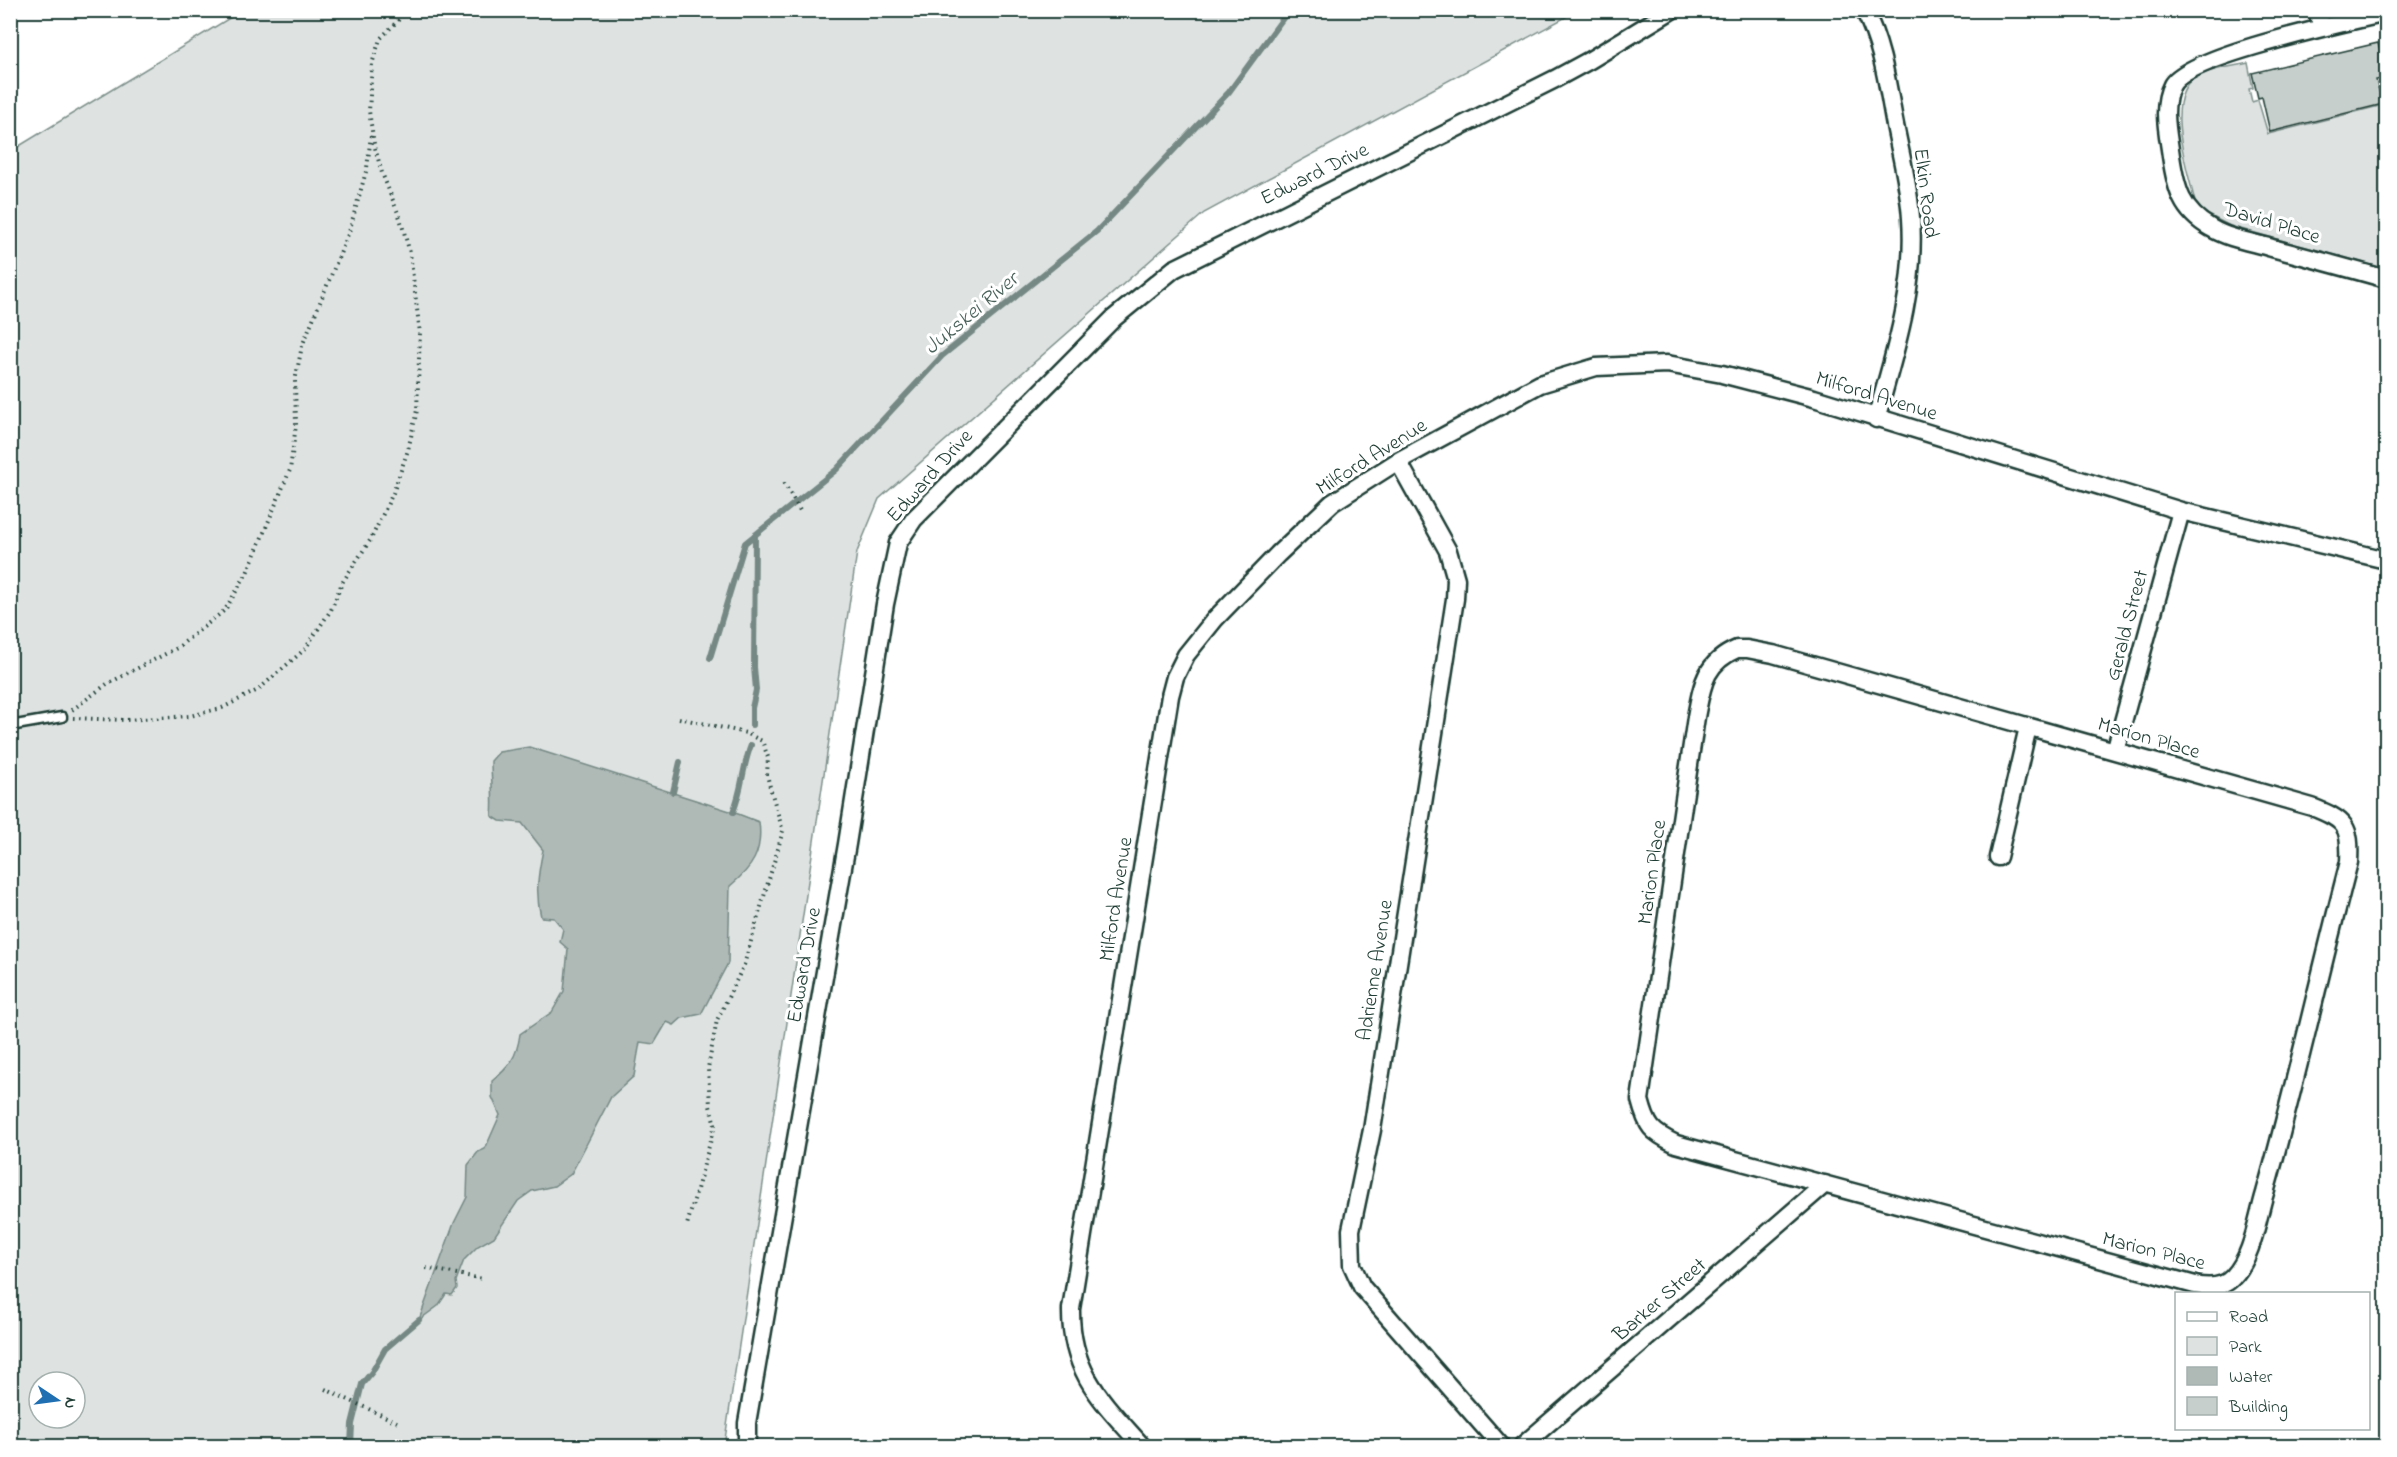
<svg xmlns="http://www.w3.org/2000/svg" width="2397" height="1457" font-family="'Indie Flower',sans-serif">
	<style>
		.green { fill: #dee3e2; stroke: #7e908b; stroke-width: 1.5; fill-rule: evenodd }
		.water { fill: #afbab7; stroke: #758883; stroke-width: 1.5 }
		.lines { fill: none; stroke-linecap: round; stroke-linejoin: round }
		.stream { stroke: #758883; stroke-width: 6 }
		.building { fill: #c7cfcc; stroke: #1f3d34; stroke-width: 1.5 }
		.lane-casing { stroke: #1f3d34; stroke-width: 13 }
		.street-casing { stroke: #1f3d34; stroke-width: 21 }
		.path { stroke: #1f3d34; stroke-width: 4; stroke-dasharray: 1.5 4.5; stroke-linecap: butt }
		.lane { stroke: #fff; stroke-width: 8 }
		.street { stroke: #fff; stroke-width: 16 }
		.labels { text-anchor: middle; stroke-width: 6; stroke-linejoin: round; paint-order: stroke }
		.street-label { font-size: 21px; fill: #1f3d34; stroke: #fff }
		.water-label { font-size: 22px; font-style: italic; fill: #4a625b; stroke: #fff }
	</style>
	<rect width="100%" height="100%" fill="#fff"/>
	<filter id="ink" filterUnits="userSpaceOnUse"><feTurbulence type="fractalNoise" baseFrequency=".0167" numOctaves="2"/><feDisplacementMap in="SourceGraphic" scale="12" xChannelSelector="R" yChannelSelector="G"/><feConvolveMatrix kernelMatrix="1 2 1 2 8 2 1 2 1" color-interpolation-filters="sRGB"/></filter>
	<g filter="url(#ink)">
		<path class="green" d="M241,11h1336l-373,202 -325,286 -22,53 -133,894h-713v-1295zM39,1382h36v36h-36z
			M2248,63l5,25 -4,1 3,13 6,-2 10,34 115,-29 3,-3v167l-156,-43 -27,-14 -8,-10c-7,-31 -34,-107 3,-126 14,-8 34,-9 50,-13z"/>
		<path class="water" d="M529,747l204,65 26,10c4,30 -7,46 -29,64l-2,77 -27,51 -19,4 -8,7 -7,-3 -13,22 -14,-2 -6,34 -23,21 -40,77 -17,12 -22,5 -14,10 -24,36 -16,9 -14,14 -8,21 1,7 -5,7 -6,-1 -8,12 -19,14 35,-97 13,-26 1,-32 10,-13 7,-3 15,-34 -8,-18v-16c18,-14 25,-25 28,-47l32,-22 12,-21 4,-42 -8,-7 3,-13 -9,-11 -13,-1c-6,-24 -3,-43 2,-67l-21,-27 -22,-2 -8,-5c2,-19 -1,-36 -1,-55l8,-9z"/>
		<g class="lines">
			<path class="stream" d="M710,658l35,-115 91,-73 106,-114 155,-125 132,-139 60,-82
				M752,725v-17l4,-18 -2,-23 1,-132
				M673,792l7,-30
				M733,812c10,-24 9,-44 18,-67
				M351,1446l1,-22 10,-40 10,-12 13,-23 34,-29"/>
		</g>
		<path class="building" d="M2378,43l2,8 6,-1v28l-10,2 7,24 -113,28 -8,-35 -4,1 -6,-25z"/>
		<g class="lines">
			<g class="lane-casing">
				<path id="lane" d="M10,726l52,-9"/>
			</g>
			<g class="street-casing">
				<path id="street" d="M1864,10c18,34 23,72 30,110 6,32 15,65 17,98 5,70 -16,134 -35,201
					M2317,10l5,18
					M2386,13c-37,9 -198,42 -214,72 -11,21 -4,49 -1,71 5,33 10,55 40,72 18,11 41,14 61,20 38,10 76,20 114,31
					M1398,461l50,90 8,28 -1,20 -83,531 -21,100 1,35 10,22 139,159
					M1737,649h10l26,5 539,153c33,13 39,18 37,55 -29,110 -53,221 -84,331 -8,26 -12,63 -32,84 -10,11 -24,11 -38,8l-519,-141c-25,-12 -29,-17 -36,-44l56,-383c6,-31 8,-54 41,-68z
					M2115,751l66,-240
					M1998,857l30,-130
					M747,1446v-23l100,-579 38,-240 13,-61 16,-24 200,-201 60,-49 381,-190 35,-19 82,-50
					M1142,1446c-39,-44 -72,-73 -71,-137l99,-613 5,-19 11,-22 29,-36 63,-65 54,-51 66,-42 142,-77 56,-17 71,-3 55,10 92,24 367,113 205,49
					M1522,1446l303,-262"/>
			</g>
			<path class="path" d="M784,483l18,31
				M72,710l35,-26 70,-36 48,-38 22,-37 43,-103 6,-45 -1,-44 7,-35 47,-114 18,-64 4,-33
				M73,718l52,2 65,-4 32,-8 36,-18 47,-41 26,-39 11,-27 29,-44 22,-46 15,-43 9,-40 3,-77 -10,-80 -10,-35 -18,-45 -8,-29 -5,-33 3,-47 8,-25 28,-29
				M679,718l67,15 16,8 6,16 -1,18 4,16 12,40 -39,134 -27,55 -9,48 2,38 5,19 -28,100
				M426,1268l57,11
				M325,1389l72,33"/>
			<use href="#lane" class="lane"/>
			<use href="#street" class="street"/>
		</g>
	</g>
	<g class="labels">
		<g class="street-label">
			<text transform="translate(1314 173) rotate(-26)" y="7">Edward Drive</text>
			<text transform="translate(1927 193) rotate(83)" y="7">Elkin Road</text>
			<text transform="translate(2272 222) rotate(17)" y="7">David Place</text>
			<text transform="translate(1877 395) rotate(17)" y="7">Milford Avenue</text>
			<text transform="translate(1371 456) rotate(-32)" y="7">Milford Avenue</text>
			<text transform="translate(929 475) rotate(-48)" y="7">Edward Drive</text>
			<text transform="translate(2126 625) rotate(-75)" y="7">Gerald Street</text>
			<text transform="translate(2149 737) rotate(16)" y="7">Marion Place</text>
			<text transform="translate(1651 872) rotate(-82)" y="7">Marion Place</text>
			<text transform="translate(1115 899) rotate(-81)" y="7">Milford Avenue</text>
			<text transform="translate(803 965) rotate(-80)" y="7">Edward Drive</text>
			<text transform="translate(1374 970) rotate(-81)" y="7">Adrienne Avenue</text>
			<text transform="translate(2154 1250) rotate(14)" y="7">Marion Place</text>
			<text transform="translate(1659 1299) rotate(-41)" y="7">Barker Street</text>
		</g>
		<g class="water-label">
			<text transform="translate(970 312) rotate(-40)" y="8">Jukskei River</text>
		</g>
	</g>
	<rect width="2397" height="1457" fill="none" stroke="#fff" stroke-width="36"/>
	<rect x="18" y="18" width="2361" height="1421" fill="none" stroke="#1f3d34" stroke-width="2" filter="url(#ink)"/>
	<rect x="2175" y="1292" width="195" height="138" fill="#ffffff" stroke="#a5b1ae" stroke-width="1.5"/>
	<rect x="2187" y="1312" width="30" height="9" fill="#ffffff" stroke="#a5b1ae" stroke-width="1.5"/>
	<text x="2229" y="1322" font-size="18" fill="#1f3d34">Road</text>
	<rect x="2187" y="1337" width="30" height="18" fill="#dee3e2" stroke="#a5b1ae" stroke-width="1.5"/>
	<text x="2229" y="1352" font-size="18" fill="#1f3d34">Park</text>
	<rect x="2187" y="1367" width="30" height="18" fill="#afbab7" stroke="#a5b1ae" stroke-width="1.5"/>
	<text x="2229" y="1382" font-size="18" fill="#1f3d34">Water</text>
	<rect x="2187" y="1397" width="30" height="18" fill="#c7cfcc" stroke="#a5b1ae" stroke-width="1.5"/>
	<text x="2229" y="1412" font-size="18" fill="#1f3d34">Building</text>
	<g transform="translate(57 1400) rotate(103)"><circle r="28" fill="#ffffff" stroke="#a5b1ae" stroke-width="1.5"/>
	<path d="M0-4.5L10 22L0 15L-10 22Z" fill="#1f6fb2"/>
	<text y="-9" font-size="16" font-weight="bold" text-anchor="middle" fill="#1f3d34">N</text>
	</g>
</svg>
